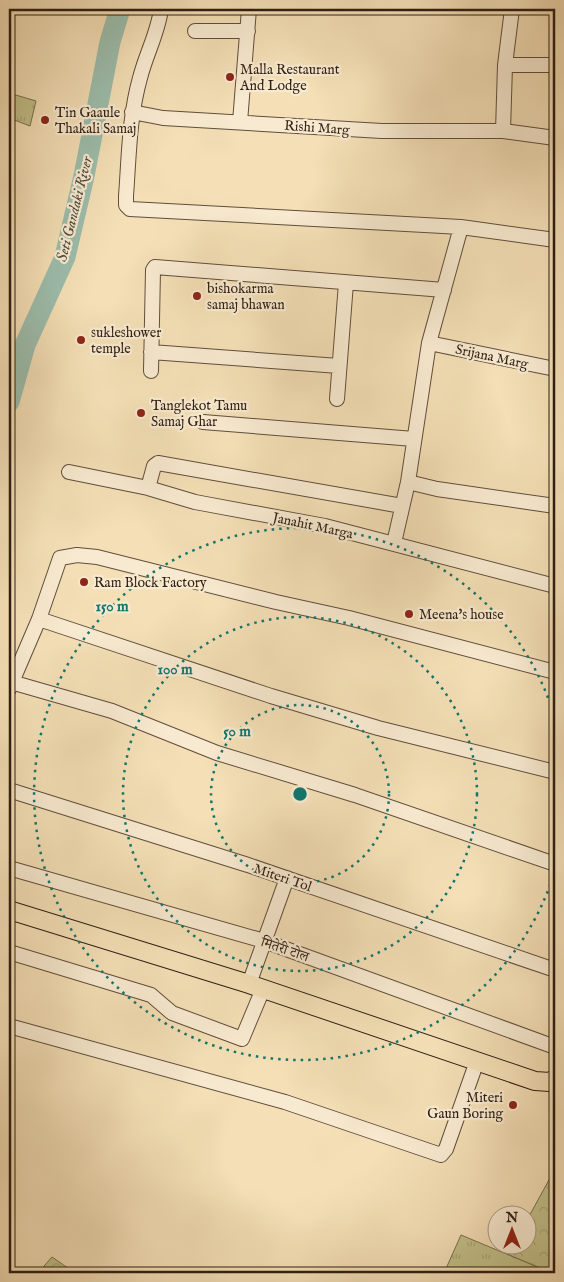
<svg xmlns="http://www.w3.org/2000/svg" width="564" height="1282" font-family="'IM FELL English','Noto Serif Devanagari',serif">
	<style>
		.grass { fill: url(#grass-tufts); stroke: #786f4e }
		.forest { fill: url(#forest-crowns); stroke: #786f4e }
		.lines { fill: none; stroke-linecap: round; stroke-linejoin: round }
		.river { stroke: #9cbdac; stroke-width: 21 }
		.minor-casing { stroke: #604e3c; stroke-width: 16 }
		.major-casing { stroke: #2e1e13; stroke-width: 20 }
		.minor { stroke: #f8ead0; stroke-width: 14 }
		.major { stroke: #f4dfb6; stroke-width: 18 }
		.ring { fill: none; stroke: #0f766e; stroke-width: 2.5; stroke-dasharray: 2.5 5 }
		.poi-dot { fill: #8f2418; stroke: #f8ead0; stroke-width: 2 }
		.labels { text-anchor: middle; stroke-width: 4.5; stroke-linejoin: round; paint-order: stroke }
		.poi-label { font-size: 14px; fill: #2e1e13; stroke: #f8ead0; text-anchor: start }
		.street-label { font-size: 14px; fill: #2e1e13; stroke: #f8ead0 }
		.water-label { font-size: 15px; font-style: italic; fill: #4f4e41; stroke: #f8ead0 }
		.centre { fill: #0f766e; stroke: #f8ead0; stroke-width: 2.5 }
		.ring-label { font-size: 15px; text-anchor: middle; font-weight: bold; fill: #0f766e; stroke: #f8ead0; stroke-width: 4.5; stroke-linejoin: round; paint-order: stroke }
	</style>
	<defs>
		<pattern id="grass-tufts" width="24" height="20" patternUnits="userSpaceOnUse" patternTransform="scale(1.25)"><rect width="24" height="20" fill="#c2c089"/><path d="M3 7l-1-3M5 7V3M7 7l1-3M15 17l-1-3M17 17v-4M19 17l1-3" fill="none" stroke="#a7a575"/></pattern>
		<pattern id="forest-crowns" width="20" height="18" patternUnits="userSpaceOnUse" patternTransform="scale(1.25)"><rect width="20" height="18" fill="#c2c089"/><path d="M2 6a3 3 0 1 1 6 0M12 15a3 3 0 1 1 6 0" fill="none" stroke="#a7a575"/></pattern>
	</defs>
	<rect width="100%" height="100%" fill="#f4dfb6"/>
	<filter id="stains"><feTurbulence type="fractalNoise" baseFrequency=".004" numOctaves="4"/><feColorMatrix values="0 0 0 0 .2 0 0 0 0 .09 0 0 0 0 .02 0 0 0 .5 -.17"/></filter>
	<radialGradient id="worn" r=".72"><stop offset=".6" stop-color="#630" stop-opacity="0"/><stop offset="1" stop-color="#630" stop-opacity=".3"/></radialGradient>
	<path class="grass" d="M9,93l27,8 -6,25 -21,-8z
		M461,1235l91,38h-108z"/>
	<path class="forest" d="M555,1169v104h-3l-45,-19 6,-9 13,-1 1,-24z
		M52,1257l23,16h-37z"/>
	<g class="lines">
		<path class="river" d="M9,402l16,-57 40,-88 19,-81 26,-134 10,-33"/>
		<g class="minor-casing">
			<path id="minor" d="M161,9c-3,24 -15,45 -21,69 -11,39 -11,79 -14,118v9l4,4 331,18 94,13
				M195,31h53
				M505,65h50
				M132,112l31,6 219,13h121l52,7
				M240,122l9,-113
				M503,131l2,-66 7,-56
				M429,343l126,26
				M151,352l188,14
				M151,371l2,-101 2,-3 289,23
				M337,399l9,-116
				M203,422l211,17
				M69,472l79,16 47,14 130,24 230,60
				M408,482l29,7 118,17
				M148,488l6,-22 4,-3 244,43
				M394,543l14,-61 21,-139 32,-116
				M39,619l232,77 107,32 177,44
				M11,682l101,29 105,42 138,42 200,69
				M9,689l30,-70 21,-61 17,-3 20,2 179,45 73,16 206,54
				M9,790l239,75 307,105
				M9,868l255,73 291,106
				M9,952l142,43 21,18 70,26 21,-50
				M249,984l38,-106
				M9,1026l276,76 156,53 5,-6 31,-88"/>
		</g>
		<g class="major-casing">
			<path id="major" d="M9,910l240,74 286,97 15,1 5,-3"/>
		</g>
		<use href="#minor" class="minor"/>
		<use href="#major" class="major"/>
	</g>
	<g class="ring">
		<circle cx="300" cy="794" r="89"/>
		<circle cx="300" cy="794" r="177"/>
		<path d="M555 870A266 266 0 1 1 555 718"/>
	</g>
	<g class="poi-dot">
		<circle cx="230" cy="77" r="5"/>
		<circle cx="45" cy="120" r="5"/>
		<circle cx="197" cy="296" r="5"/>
		<circle cx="81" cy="340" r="5"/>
		<circle cx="141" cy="413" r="5"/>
		<circle cx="84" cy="582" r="5"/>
		<circle cx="409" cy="614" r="5"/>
		<circle cx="513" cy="1105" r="5"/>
	</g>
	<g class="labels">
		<g class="poi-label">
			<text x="240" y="74">Malla Restaurant<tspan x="240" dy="16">And Lodge</tspan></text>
			<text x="55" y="117">Tin Gaaule<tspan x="55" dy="16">Thakali Samaj</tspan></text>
			<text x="207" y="293">bishokarma<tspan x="207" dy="16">samaj bhawan</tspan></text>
			<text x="91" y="337">sukleshower<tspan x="91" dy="16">temple</tspan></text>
			<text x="151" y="410">Tanglekot Tamu<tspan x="151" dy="16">Samaj Ghar</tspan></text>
			<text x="94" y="587">Ram Block Factory</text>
			<text x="419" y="619">Meena's house</text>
			<text x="503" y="1102" text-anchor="end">Miteri<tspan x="503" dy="16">Gaun Boring</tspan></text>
		</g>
		<g class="street-label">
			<text transform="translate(317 127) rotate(4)" y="5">Rishi Marg</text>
			<text transform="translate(492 356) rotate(12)" y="5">Srijana Marg</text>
			<text transform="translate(313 525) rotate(12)" y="5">Janahit Marga</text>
			<text transform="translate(283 877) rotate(19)" y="5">Miteri Tol</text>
			<text transform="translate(285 949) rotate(19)" y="5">मितेरी टोल</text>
		</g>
		<g class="water-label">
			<text transform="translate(74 209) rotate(-76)" y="5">Seti Gandaki River</text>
		</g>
	</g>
	<circle cx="300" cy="794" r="8" class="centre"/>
	<g class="ring-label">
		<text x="112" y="611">150 m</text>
		<text x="175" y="674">100 m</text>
		<text x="237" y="736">50 m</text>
	</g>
	<rect width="564" height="1282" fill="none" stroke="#f4dfb6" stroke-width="30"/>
	<rect x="10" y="10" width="544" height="1262" fill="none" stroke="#2e1e13" stroke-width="2.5"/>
	<rect x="15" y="15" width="534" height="1252" fill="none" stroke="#2e1e13"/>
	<g transform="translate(512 1230)"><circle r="24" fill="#f8ead0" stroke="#a79884"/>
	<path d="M0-4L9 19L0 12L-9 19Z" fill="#8f2418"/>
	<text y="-8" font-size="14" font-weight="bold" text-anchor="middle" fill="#2e1e13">N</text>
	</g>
	<rect width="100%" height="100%" filter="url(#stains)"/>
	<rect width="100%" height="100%" fill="url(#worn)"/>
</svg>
